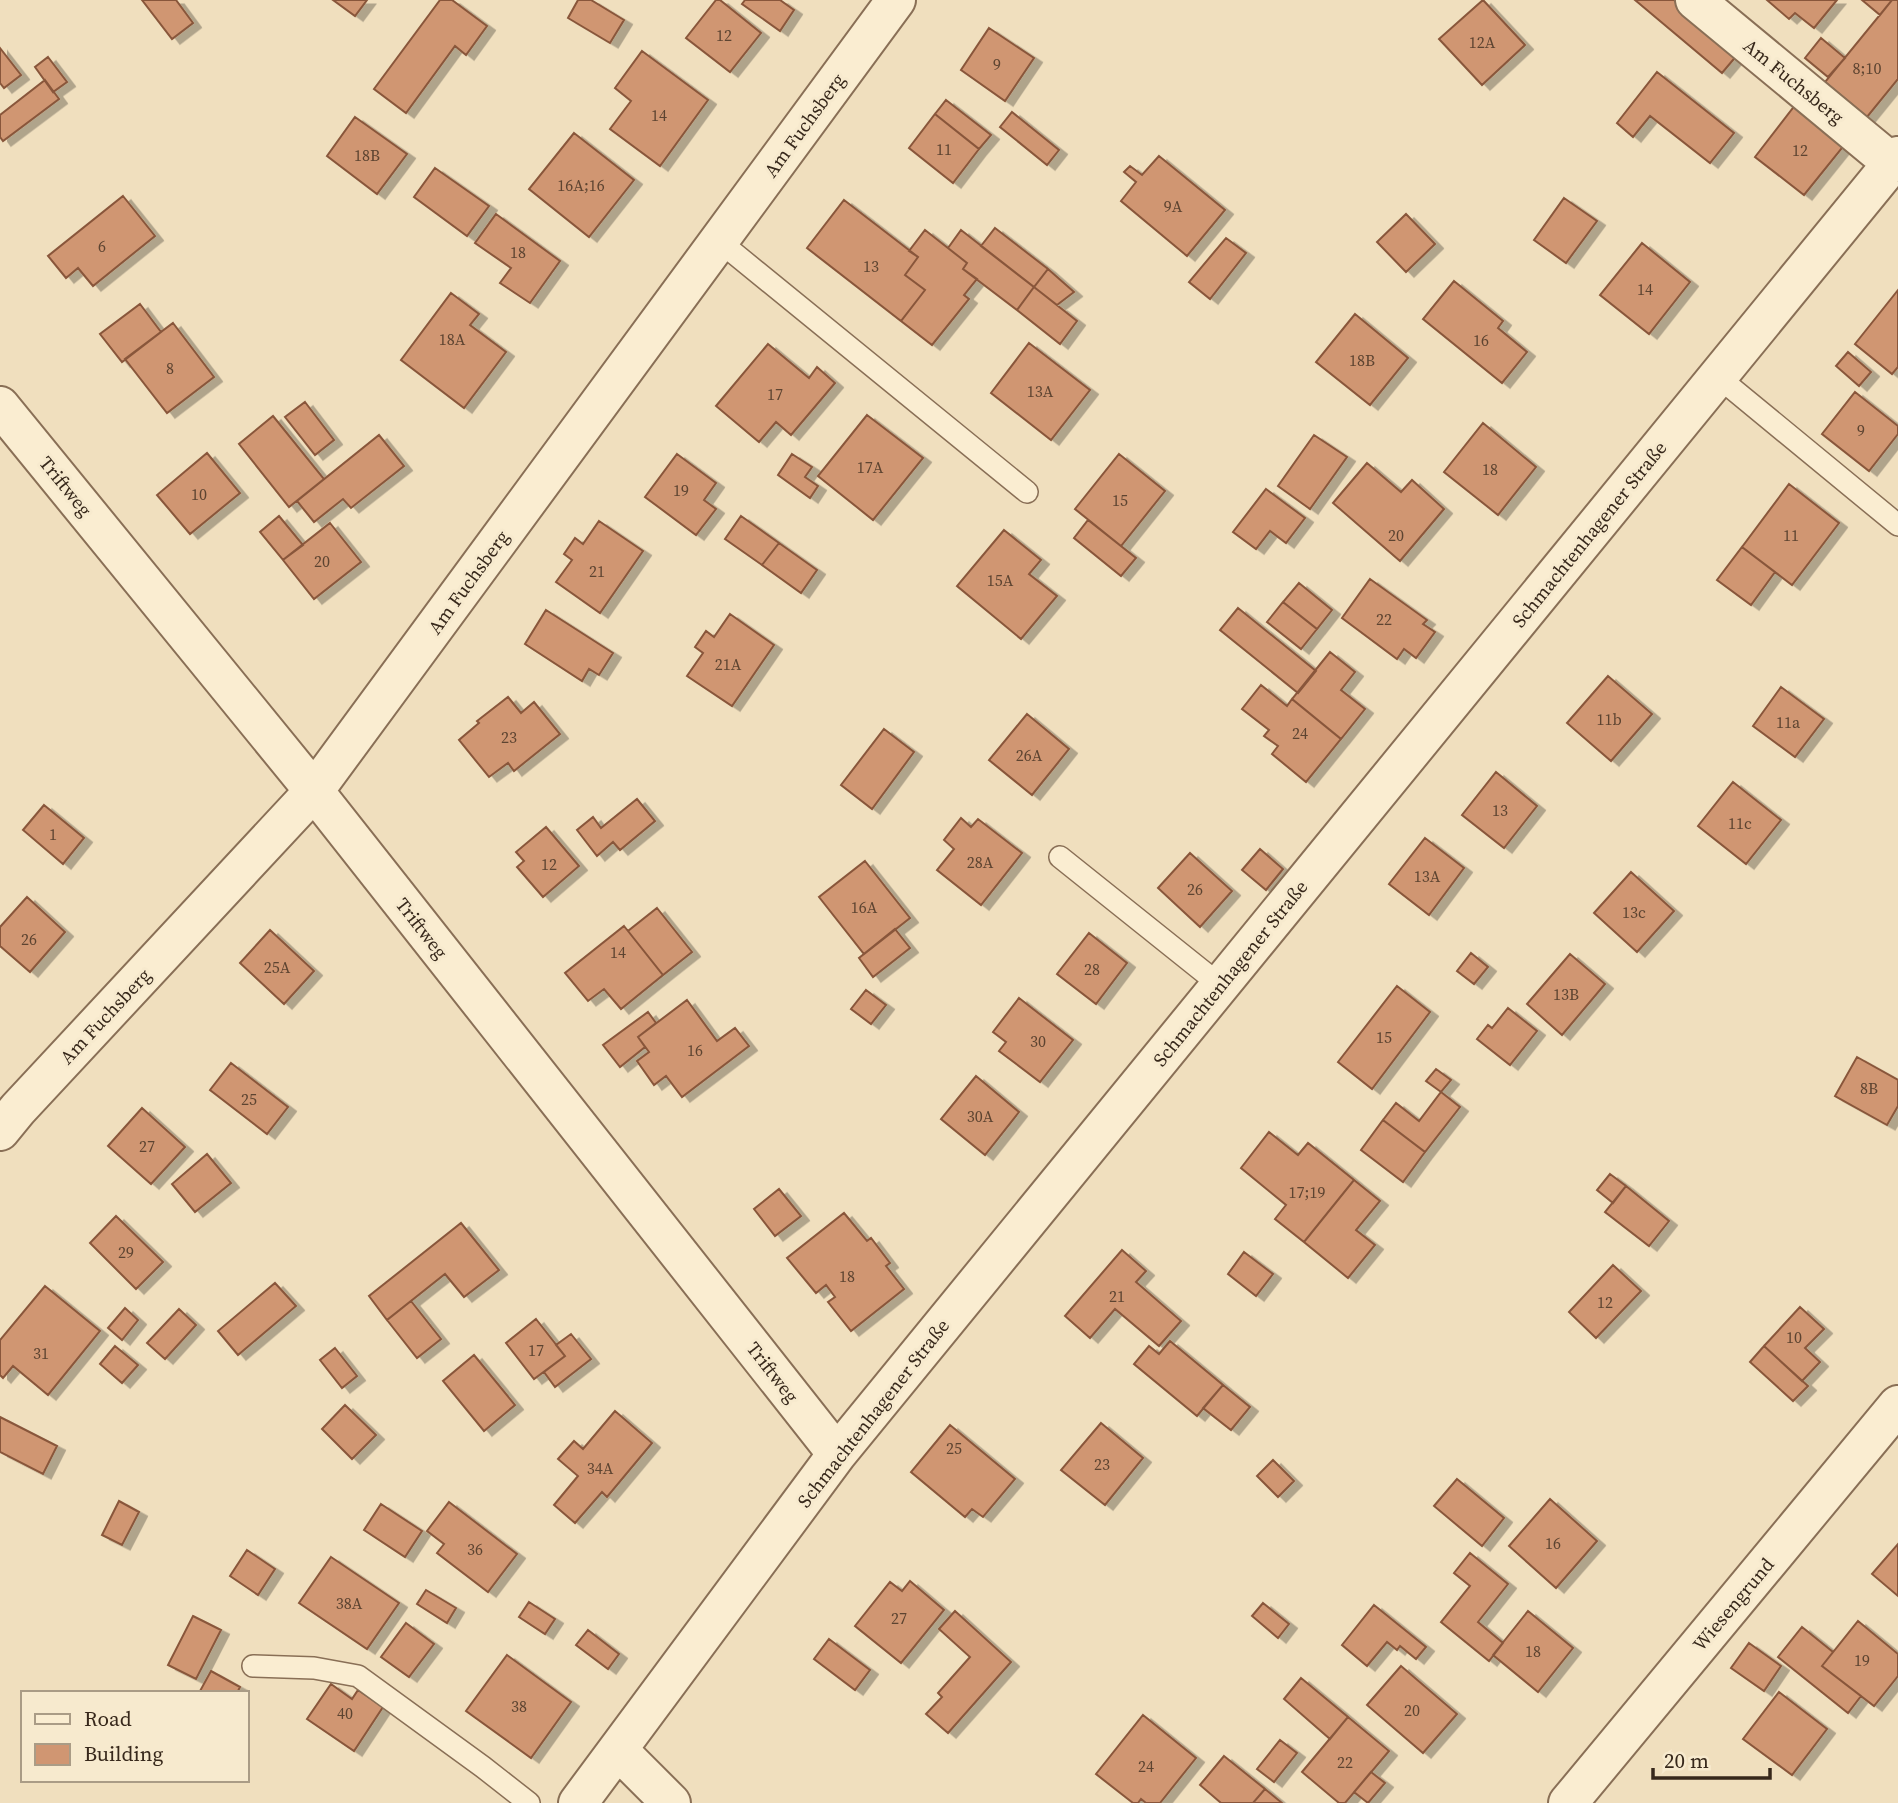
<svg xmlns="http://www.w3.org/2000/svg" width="1898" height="1803" font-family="'Source Serif 4',serif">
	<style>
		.building { fill: #d09672; stroke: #89573b; stroke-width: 2; filter: url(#shadow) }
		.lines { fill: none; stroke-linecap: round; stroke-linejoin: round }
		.service-casing { stroke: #896f56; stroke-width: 24 }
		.minor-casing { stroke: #896f56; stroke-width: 42 }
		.service { stroke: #faedd1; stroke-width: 21 }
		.minor { stroke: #faedd1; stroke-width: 38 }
		.labels { text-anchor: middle; stroke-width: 6; stroke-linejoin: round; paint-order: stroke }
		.number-label { font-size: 16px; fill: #5d4431 }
		.street-label { font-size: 19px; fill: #37281b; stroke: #f7eace }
	</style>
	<defs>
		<filter id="shadow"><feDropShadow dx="8" dy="4.5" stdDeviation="0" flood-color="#0004"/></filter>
	</defs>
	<rect width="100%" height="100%" fill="#f0dfbe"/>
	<path class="building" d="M142,0h34l17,23 -21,16z
		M333,0h34l-12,16z
		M440,0h12l35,26 -21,29 -11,-9 -49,67 -32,-24z
		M578,0h13l33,20 -14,23 -42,-25z
		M716,0h4l41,33 -31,39 -44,-34z
		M745,0h35l14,10 -14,21 -38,-27z
		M1483,0l42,45 -43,40 -43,-46z
		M1635,0h39l64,54 -16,19z
		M1767,0h70l-23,28 -19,-15 -6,6z
		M1862,0h30l-12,15z
		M1892,0h6v79l-31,38 -42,-35z
		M989,28l45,30 -29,43 -44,-31z
		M1821,38l24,20 -17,19 -23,-19z
		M0,48l21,27 -17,13 -4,-5z
		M642,51l66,49 -48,66 -50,-37 21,-28 -16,-13z
		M48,57l19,25 -14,10 -18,-25z
		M1657,72l77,61 -24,30 -60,-47 -17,21 -16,-14z
		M45,80l14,19 -56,42 -3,-4v-22z
		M946,100l45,35 -12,14 -44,-35z
		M1796,104l50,39 -42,52 -49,-38z
		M1012,112l47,38 -12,15 -47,-38z
		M935,114l44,35 -26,34 -44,-35z
		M355,117l52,37 -30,40 -50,-38z
		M574,133l60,47 -45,57 -60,-48z
		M1159,156l66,54 -38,46 -66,-55 15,-19 -12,-10 6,-6 12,9z
		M435,168l54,38 -22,30 -53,-39z
		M123,196l32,40 -62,50 -15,-18 -12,10 -18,-22z
		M1564,198l33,23 -31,42 -32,-23z
		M844,200l74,57 -13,18 20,15 -24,31 -94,-73z
		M496,214l64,47 -30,42 -30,-20 11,-15 -36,-25z
		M1406,214l29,30 -29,28 -29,-30z
		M995,228l53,41 -14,18 -53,-41z
		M925,230l42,33 -4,6 14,10 -13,16 5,4 -37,46 -31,-24 24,-31 -20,-15 13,-18 -9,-6z
		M961,230l73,57 -17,23 -54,-41 4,-6 -19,-15z
		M1226,238l20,15 -36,46 -21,-17z
		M1642,243l48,39 -41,52 -49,-39z
		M1048,269l26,23 -17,13 -23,-18z
		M1454,281l49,40 -5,7 29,24 -25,31 -79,-64z
		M1034,287l43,34 -17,23 -43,-34z
		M1898,290v77l-6,7 -37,-30z
		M451,293l28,21 -9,11 36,27 -42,56 -63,-48z
		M140,304l21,28 -39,30 -22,-28z
		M1355,314l53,44 -38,47 -54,-43z
		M173,323l41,54 -47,36 -42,-54z
		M1029,343l61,47 -39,50 -60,-47z
		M768,344l41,34 8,-11 18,16 -44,52 -15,-13 -17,20 -43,-36z
		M1848,352l23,20 -12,14 -23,-20z
		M1855,392l43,34v8l-29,37 -47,-37z
		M305,402l29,38 -19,15 -30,-38z
		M867,415l56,43 -50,62 -55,-44z
		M273,416l51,63 -35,28 -50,-63z
		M1483,423l53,44 -38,48 -54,-43z
		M379,435l25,31 -53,42 -8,-9 -29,23 -17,-21z
		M1314,435l33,22 -37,52 -32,-23z
		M207,453l33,40 -50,41 -33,-39z
		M677,454l39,29 -12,17 12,9 -20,26 -51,-38z
		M792,454l20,13 -7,10 13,9 -8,12 -32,-23z
		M1119,454l46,37 -44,55 -46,-37z
		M1367,463l34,29 11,-12 32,29 -44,52 -67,-58z
		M1789,484l50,39 -47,62 -50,-38z
		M1266,489l39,29 -19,25 -16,-12 -14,18 -23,-17z
		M279,516l24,29 -20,15 -23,-28z
		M741,516l38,27 -17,22 -37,-26z
		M1088,520l48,38 -15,18 -47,-38z
		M599,521l44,30 -43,62 -44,-31 16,-22 -8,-6 11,-16 8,6z
		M330,523l31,39 -47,37 -31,-39z
		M1004,530l37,30 -12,14 28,22 -36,43 -64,-53z
		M779,543l38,27 -16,23 -39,-28z
		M1742,547l33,25 -24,33 -34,-25z
		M1370,579l57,41 -4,4 12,8 -19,26 -12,-9 -7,10 -55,-41z
		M1299,583l33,27 -15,19 -34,-27z
		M1283,602l34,27 -16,20 -34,-27z
		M1238,608l78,63 -18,22 -78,-63z
		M546,610l67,43 -14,22 -10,-6 -7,12 -57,-37z
		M730,614l44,31 -42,61 -45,-30 16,-23 -8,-6 11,-16 8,6z
		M1330,652l25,20 -14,18 24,19 -24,30 -49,-40z
		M1608,676l44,38 -41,47 -44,-38z
		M1261,685l26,21 5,-7 49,40 -35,43 -34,-28 6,-8 -14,-10 5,-6 -27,-21z
		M1781,687l43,32 -29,38 -42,-31z
		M508,697l13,16 13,-11 26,32 -46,37 -6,-8 -19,14 -30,-37 20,-17 -2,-2z
		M1027,714l42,35 -37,46 -43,-35z
		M884,729l30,23 -42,57 -31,-24z
		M1496,772l41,34 -33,42 -42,-33z
		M1733,782l48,38 -35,44 -48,-38z
		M637,799l18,22 -35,29 -7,-8 -16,14 -20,-26 16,-13 8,11z
		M44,805l40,33 -21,26 -40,-34z
		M961,818l10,9 7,-8 44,34 -41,52 -44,-35 17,-21 -10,-9z
		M546,827l33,39 -36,31 -26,-30 7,-6 -8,-9z
		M1425,838l39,30 -35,47 -40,-31z
		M1260,849l23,20 -17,21 -24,-20z
		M1190,853l42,38 -32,36 -42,-39z
		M865,861l45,57 -46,36 -45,-57z
		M1631,872l43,39 -37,41 -43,-39z
		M27,897l38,35 -35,40 -30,-26v-19z
		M657,908l35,44 -29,23 -35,-44z
		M624,926l39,49 -42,34 -17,-20 -16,12 -23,-28z
		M895,929l15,19 -37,29 -14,-19z
		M270,930l44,41 -30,33 -44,-41z
		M1089,933l38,30 -31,41 -39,-30z
		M1471,953l17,14 -14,17 -17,-13z
		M1570,954l35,30 -43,51 -35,-31z
		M1397,986l33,26 -58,77 -34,-27z
		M866,990l20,15 -15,19 -20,-15z
		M1019,998l54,42 -33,42 -41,-31 7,-9 -13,-10z
		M687,1000l30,41 18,-13 14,18 -67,51 -16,-21 -12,9 -17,-24 12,-9 -11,-15z
		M1508,1008l29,23 -27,34 -33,-26 11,-14 4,3z
		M648,1012l8,11 -18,14 7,10 -25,20 -17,-22z
		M1857,1057l41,23v26l-11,19 -52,-29z
		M231,1063l57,44 -21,27 -57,-44z
		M1436,1069l15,11 -10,12 -15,-11z
		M976,1076l43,36 -34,43 -44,-36z
		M1441,1092l19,15 -35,45 -42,-32 13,-17 23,18z
		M142,1108l43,39 -34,37 -43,-38z
		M1383,1120l42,32 -22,30 -42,-32z
		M1269,1132l29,23 10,-12 46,37 -50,62 -29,-23 11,-14 -45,-37z
		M207,1154l24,29 -36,29 -23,-28z
		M1610,1174l16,12 -13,17 -16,-13z
		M1354,1180l26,21 -24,29 19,15 -27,33 -44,-36z
		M1626,1186l43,35 -20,25 -44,-34z
		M779,1189l22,27 -26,20 -21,-27z
		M844,1213l23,28 4,-3 19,25 -4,3 18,23 -53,42 -23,-29 7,-5 -9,-12 -10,8 -29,-35z
		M116,1216l47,46 -27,27 -46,-46z
		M461,1223l38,47 -35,27 -19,-23 -58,46 -18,-24z
		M1122,1250l24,21 -10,11 45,39 -22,25 -44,-37 -25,29 -25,-22z
		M1244,1252l29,22 -17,22 -28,-22z
		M1613,1265l28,26 -45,47 -27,-26z
		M275,1283l21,23 -58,49 -20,-24z
		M45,1286l55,45 -52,64 -35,-29 -10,12 -3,-3v-35z
		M411,1301l30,38 -24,19 -30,-38z
		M1800,1307l24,22 -19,19 15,14 -18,19 -38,-35z
		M125,1308l13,12 -16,20 -14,-12z
		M179,1309l17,16 -31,34 -18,-16z
		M536,1319l29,37 -31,23 -28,-36z
		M571,1334l20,25 -36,28 -11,-15 21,-16 -9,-11z
		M1170,1341l53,44 -26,31 -63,-52 15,-18 10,8z
		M115,1346l23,19 -16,18 -22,-19z
		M1764,1346l44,40 -15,15 -43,-39z
		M335,1348l22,28 -15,12 -22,-28z
		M474,1355l41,50 -31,26 -41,-50z
		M1223,1385l27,22 -19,23 -28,-22z
		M345,1405l31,30 -24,24 -30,-30z
		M615,1411l37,32 -45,54 -5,-5 -27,31 -21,-18 24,-29 -20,-17 16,-18 9,8z
		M0,1417l57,29 -14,28 -43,-22z
		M1101,1423l42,35 -38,47 -44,-35z
		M950,1425l65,54 -32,38 -11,-8 -7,8 -54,-45z
		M1273,1460l21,21 -16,16 -21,-21z
		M1457,1479l47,39 -22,28 -48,-40z
		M1550,1499l47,42 -41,47 -47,-42z
		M119,1501l20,11 -17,33 -20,-10z
		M449,1502l68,52 -29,38 -51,-39 7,-9 -17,-13z
		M381,1504l41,27 -17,26 -41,-27z
		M1898,1544v52l-26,-22z
		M247,1550l28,19 -17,26 -28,-19z
		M1470,1553l38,31 -30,38 25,21 -14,18 -48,-39 29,-36 -16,-13z
		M331,1557l68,46 -32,46 -68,-46z
		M910,1581l34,29 -43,53 -46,-37 35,-44 12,9z
		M426,1590l30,18 -9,15 -30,-19z
		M529,1602l26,17 -10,15 -26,-17z
		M1263,1603l26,21 -11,14 -26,-22z
		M1374,1605l52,42 -10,12 -16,-13 -3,4 -10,-8 -20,24 -25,-21z
		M955,1611l56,51 -63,71 -22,-19 16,-17 -4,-4 32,-36 -31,-28z
		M1528,1611l45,37 -35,44 -45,-37z
		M193,1616l28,14 -25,49 -28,-14z
		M1858,1621l40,33v22l-24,30 -52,-40z
		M406,1623l28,21 -25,33 -28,-20z
		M1802,1627l31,25 -11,14 39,30 -13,17 -70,-56z
		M588,1630l31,24 -11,15 -32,-24z
		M829,1639l41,31 -15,20 -41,-31z
		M1749,1643l32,23 -17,25 -33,-23z
		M507,1655l64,47 -40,56 -65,-47z
		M1401,1666l56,48 -34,39 -56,-48z
		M211,1671l29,16 -3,6 -37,-2z
		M1301,1678l47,39 -18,22 -46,-40z
		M331,1684l21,15 6,-9 25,17 -29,44 -47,-32z
		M1779,1692l48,37 -35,46 -49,-36z
		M1143,1715l53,43 -36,45h-14l-5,-4 -3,4h-5l-37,-29z
		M1348,1717l41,34 -44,52h-6l-37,-31z
		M1280,1740l17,13 -23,29 -17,-13z
		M1224,1756l41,33 -12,14h-32l-21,-18z
		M1371,1772l14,11 -17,20 -14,-11z
		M1265,1789l17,14h-29z"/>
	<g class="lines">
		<g class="service-casing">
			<path id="service" d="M719,241l308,251
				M1717,376l181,149
				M1060,857l160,128
				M253,1666l61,2 44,8 125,91 46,36"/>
		</g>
		<g class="minor-casing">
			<path id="minor" d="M1695,0l197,163
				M0,406l314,385 523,663
				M0,1131l18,-22 296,-318 582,-791
				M618,1750l53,53
				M578,1803l259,-349 1061,-1298
				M1568,1803l330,-398"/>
		</g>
		<use href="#service" class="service"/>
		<use href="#minor" class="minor"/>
	</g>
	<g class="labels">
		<g class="number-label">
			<text x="724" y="41">12</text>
			<text x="1482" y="48">12A</text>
			<text x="997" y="70">9</text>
			<text x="1867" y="74">8;10</text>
			<text x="659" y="121">14</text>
			<text x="944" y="155">11</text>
			<text x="1800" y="156">12</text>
			<text x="367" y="161">18B</text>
			<text x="581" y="191">16A;16</text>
			<text x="1173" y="212">9A</text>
			<text x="102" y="252">6</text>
			<text x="518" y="258">18</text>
			<text x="871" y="272">13</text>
			<text x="1645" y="295">14</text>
			<text x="452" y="345">18A</text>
			<text x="1481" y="346">16</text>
			<text x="1362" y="366">18B</text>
			<text x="170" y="374">8</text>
			<text x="1040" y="397">13A</text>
			<text x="775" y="400">17</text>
			<text x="1861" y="436">9</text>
			<text x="870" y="473">17A</text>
			<text x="1490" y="475">18</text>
			<text x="681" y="496">19</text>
			<text x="199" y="500">10</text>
			<text x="1120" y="506">15</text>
			<text x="1396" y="541">20</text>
			<text x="1791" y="541">11</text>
			<text x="322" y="567">20</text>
			<text x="597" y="577">21</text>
			<text x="1000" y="586">15A</text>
			<text x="1384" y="625">22</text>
			<text x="728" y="670">21A</text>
			<text x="1609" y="725">11b</text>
			<text x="1788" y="728">11a</text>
			<text x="1300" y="739">24</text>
			<text x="509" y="743">23</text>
			<text x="1029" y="761">26A</text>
			<text x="1500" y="816">13</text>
			<text x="1740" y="829">11c</text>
			<text x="53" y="840">1</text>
			<text x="980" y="868">28A</text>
			<text x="549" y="870">12</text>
			<text x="1427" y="882">13A</text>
			<text x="1195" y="895">26</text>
			<text x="864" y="913">16A</text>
			<text x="1634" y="918">13c</text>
			<text x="29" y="945">26</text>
			<text x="618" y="958">14</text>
			<text x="277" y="973">25A</text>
			<text x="1092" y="975">28</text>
			<text x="1566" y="1000">13B</text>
			<text x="1384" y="1043">15</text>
			<text x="1038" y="1047">30</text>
			<text x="695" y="1056">16</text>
			<text x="1869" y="1094">8B</text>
			<text x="249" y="1105">25</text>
			<text x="980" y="1122">30A</text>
			<text x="147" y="1152">27</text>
			<text x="1307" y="1198">17;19</text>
			<text x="126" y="1258">29</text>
			<text x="847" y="1282">18</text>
			<text x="1117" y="1302">21</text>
			<text x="1605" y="1308">12</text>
			<text x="1794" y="1343">10</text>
			<text x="536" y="1356">17</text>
			<text x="41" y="1359">31</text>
			<text x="954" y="1454">25</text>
			<text x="1102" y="1470">23</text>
			<text x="600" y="1474">34A</text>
			<text x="1553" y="1549">16</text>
			<text x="475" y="1555">36</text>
			<text x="349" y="1609">38A</text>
			<text x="899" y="1624">27</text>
			<text x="1533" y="1657">18</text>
			<text x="1862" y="1666">19</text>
			<text x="519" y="1712">38</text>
			<text x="1412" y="1716">20</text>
			<text x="345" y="1719">40</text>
			<text x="1345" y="1768">22</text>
			<text x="1146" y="1772">24</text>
		</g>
		<g class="street-label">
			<text transform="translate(1794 81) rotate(39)" y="7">Am Fuchsberg</text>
			<text transform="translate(804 125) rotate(-54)" y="7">Am Fuchsberg</text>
			<text transform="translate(66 486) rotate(51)" y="7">Triftweg</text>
			<text transform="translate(1589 534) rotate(-51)" y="7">Schmachtenhagener Straße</text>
			<text transform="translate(468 582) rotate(-54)" y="7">Am Fuchsberg</text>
			<text transform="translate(422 928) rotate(52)" y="7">Triftweg</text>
			<text transform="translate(1230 973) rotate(-51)" y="7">Schmachtenhagener Straße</text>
			<text transform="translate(105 1016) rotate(-47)" y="7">Am Fuchsberg</text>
			<text transform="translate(773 1372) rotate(52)" y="7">Triftweg</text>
			<text transform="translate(873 1413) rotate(-52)" y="7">Schmachtenhagener Straße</text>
			<text transform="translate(1733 1604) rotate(-50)" y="7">Wiesengrund</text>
		</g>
	</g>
	<rect x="21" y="1691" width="228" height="91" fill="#f7eace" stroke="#aa9c86" stroke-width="2"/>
	<rect x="35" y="1714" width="35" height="10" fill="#faedd1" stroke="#aa9c86" stroke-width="2"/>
	<text x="84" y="1726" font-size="21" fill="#37281b">Road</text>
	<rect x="35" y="1744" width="35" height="21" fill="#d09672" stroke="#aa9c86" stroke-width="2"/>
	<text x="84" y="1761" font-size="21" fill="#37281b">Building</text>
	<path d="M1653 1768v10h117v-10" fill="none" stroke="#37281b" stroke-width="3.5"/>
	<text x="1664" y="1768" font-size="21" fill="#37281b" stroke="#f7eace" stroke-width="5" paint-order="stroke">20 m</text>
</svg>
